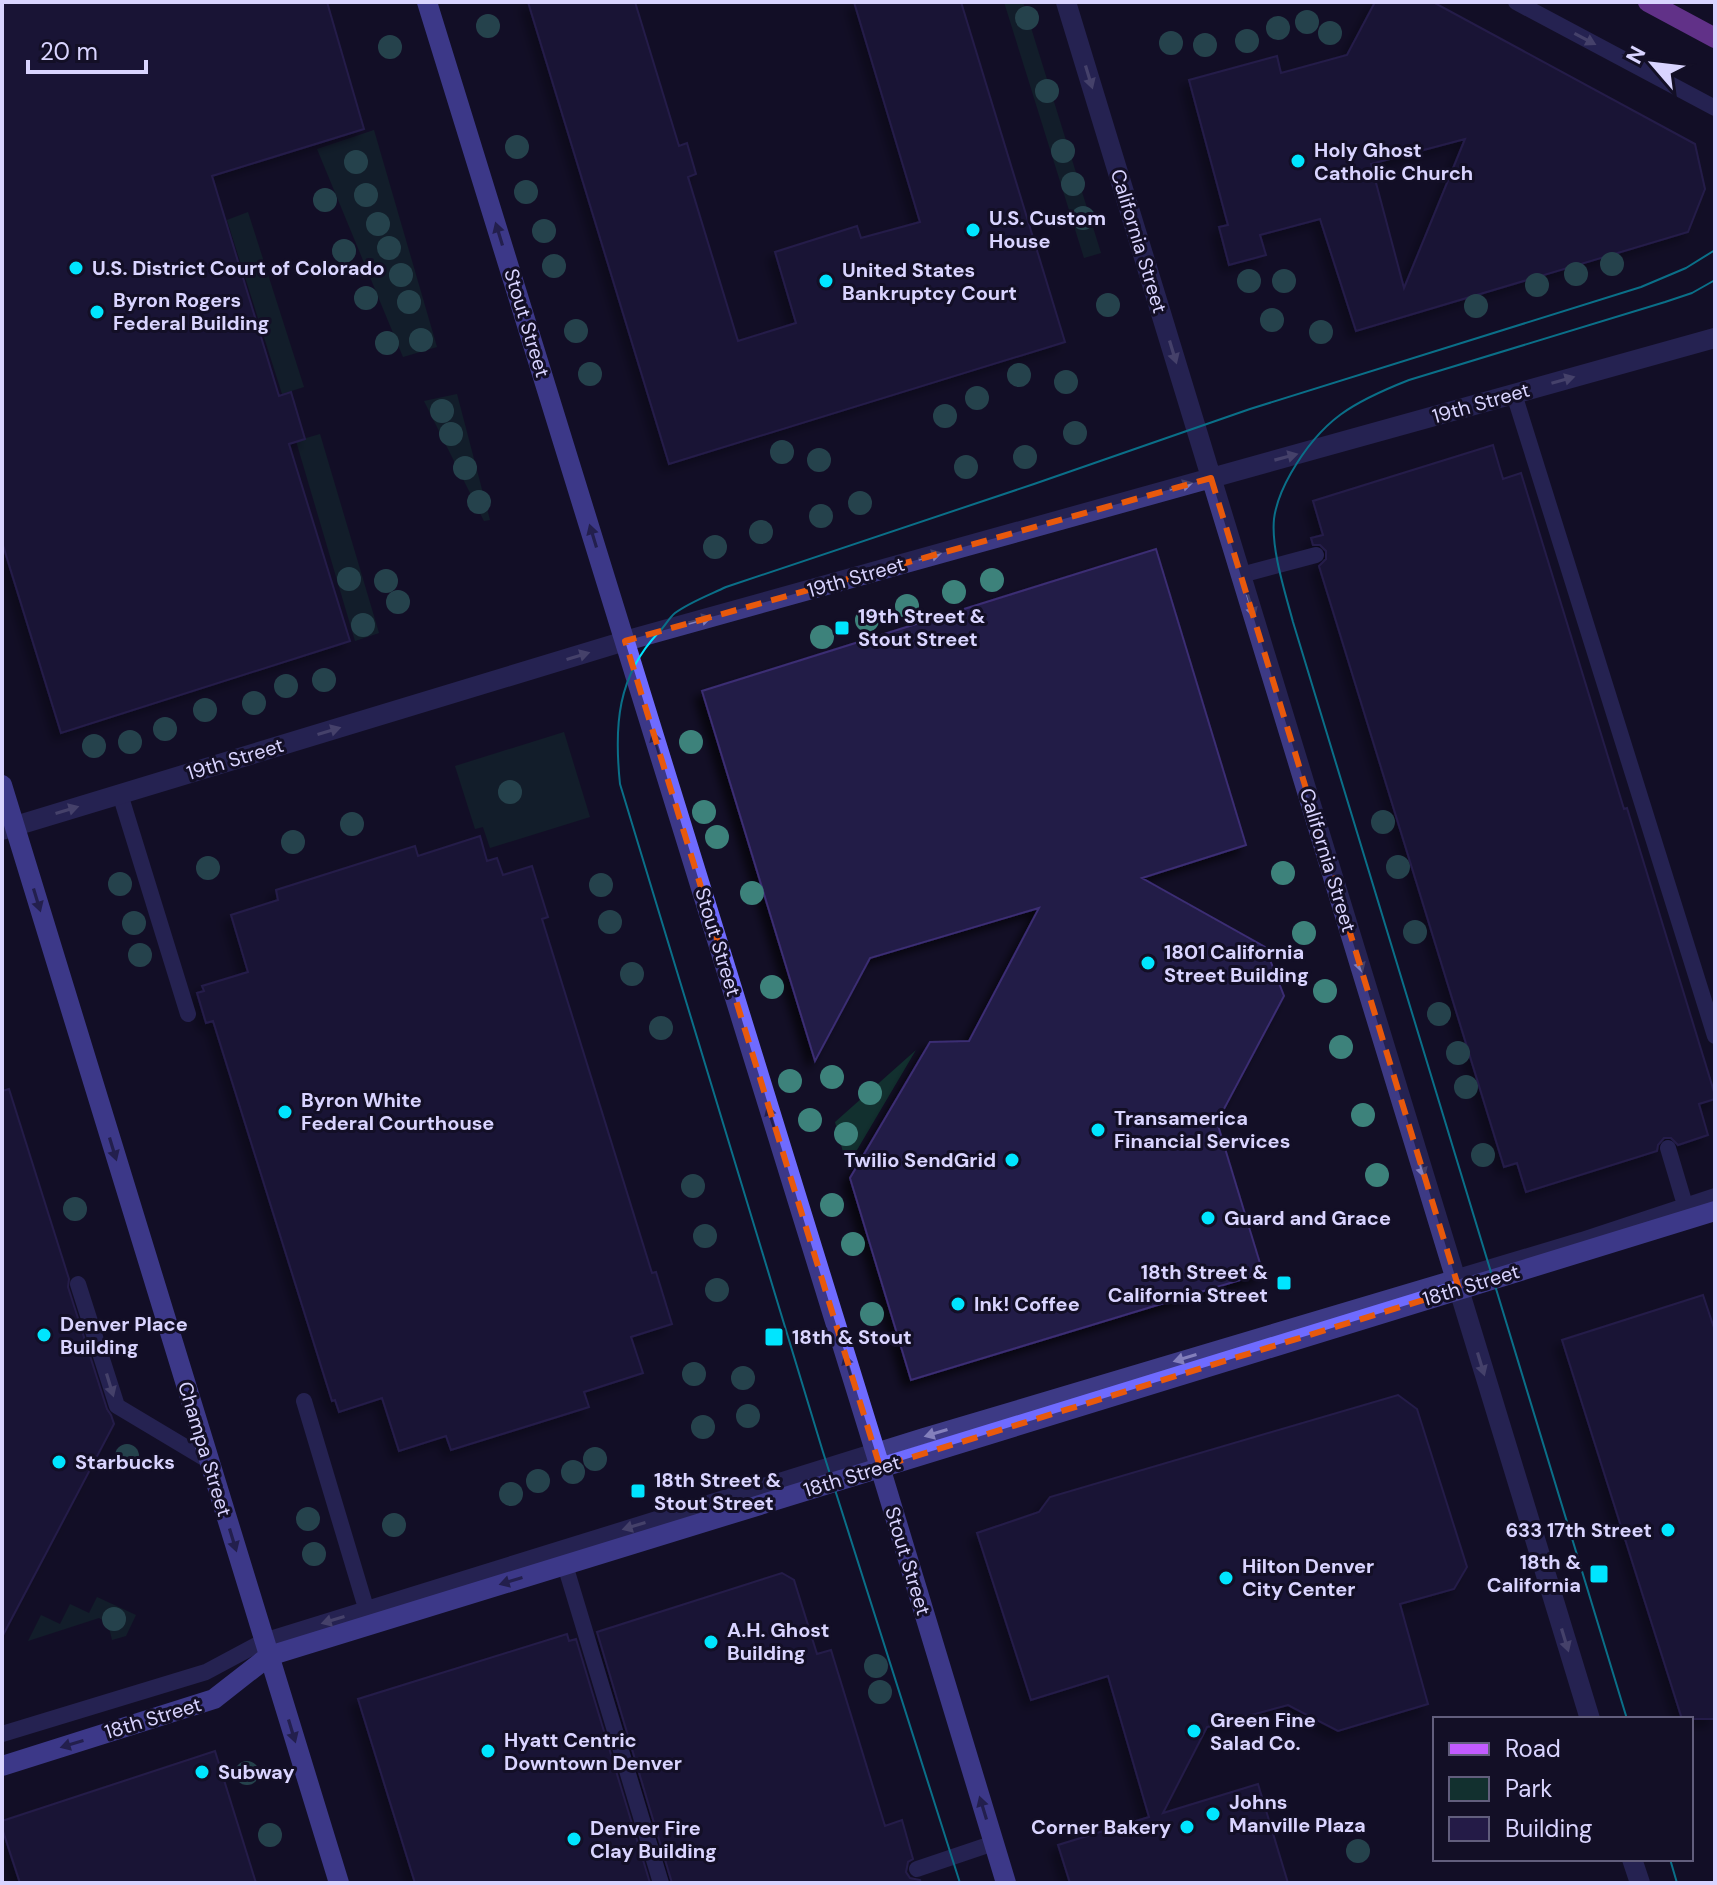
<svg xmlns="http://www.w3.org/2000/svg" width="1717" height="1885" font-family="'DM Sans',sans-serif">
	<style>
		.green { fill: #12302f }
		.building { fill: #241b47; stroke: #3b2d73; stroke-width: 2; fill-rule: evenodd; filter: url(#shadow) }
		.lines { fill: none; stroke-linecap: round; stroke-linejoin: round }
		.service { stroke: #3d3a85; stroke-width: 16 }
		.tertiary { stroke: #3d3a85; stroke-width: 20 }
		.secondary { stroke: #6f6bff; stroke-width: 20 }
		.primary { stroke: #c25bff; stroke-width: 20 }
		.tram { stroke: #00e5ff; stroke-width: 2 }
		.tree { fill: #3d827b }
		.oneway { fill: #837fbc }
		.oneway2 { fill: #38347d }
		.marked { fill: none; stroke: #e8590c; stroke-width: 6; stroke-dasharray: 16 10; stroke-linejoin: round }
		.poi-dot { fill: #00e5ff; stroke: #130f26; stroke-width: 3 }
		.labels { text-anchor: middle; stroke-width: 6; stroke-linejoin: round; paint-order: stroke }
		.poi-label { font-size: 20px; font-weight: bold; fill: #d9d4ff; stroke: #130f26; text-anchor: start }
		.street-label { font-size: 20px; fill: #d9d4ff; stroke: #130f26 }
	</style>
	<defs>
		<filter id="shadow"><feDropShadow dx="-7" dy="7" stdDeviation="4" flood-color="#0009"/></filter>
	</defs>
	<rect width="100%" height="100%" fill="#130f26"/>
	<path class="green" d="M1004,2h19l78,251 -17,5z
		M374,130l63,217 -34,10 -86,-208z
		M248,212l56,175 -22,7 -55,-174z
		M457,394l33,126 -6,1 -60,-120z
		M320,434l59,199 -24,8 -59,-200z
		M564,732l26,85 -100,31 -7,-21 -8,2 -20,-63z
		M916,1050l-69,117 -12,-45z
		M97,1597l39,18 -10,21 -14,4 -4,-17 -9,-5 -71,23 13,-26 19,9 10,-20 19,9z"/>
	<path class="building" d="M2,2h325l37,127 -152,47 67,220 12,-4 14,47 -16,5 61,197 -289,92 -59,-191z
		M528,2h107l44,144 8,-3 9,31 -8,3 50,164 58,-18 -21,-71 82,-26 4,12 59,-16 -66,-220h107l104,340 -396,122z
		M1375,2h58l262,142 10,45 -17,43 -332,99 -36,-112 -60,16 6,20 -37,10 -10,-38 9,-2 -39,-145 88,-24 4,17 66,-18zM1465,139l-61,149 -33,-124z
		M1493,445l10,34 18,-6 103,336 3,-1 88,287v4l-16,5 9,31 -30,10 -7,-7h-7l-6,7 -1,6 -131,41 -9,-29 -13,4 -185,-601 7,-7v-8l-6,-6h-7l-2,-7 12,-3 -10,-34z
		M1156,549l90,296 -104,33 123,69 19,49 -67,126 46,151 -352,107 -61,-202 80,-136 39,-1 70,-133 -169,50 -55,103 -113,-370z
		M480,836l7,25 10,-3 6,17 29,-9 16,51 -6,2 110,354 4,-1 16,52 -41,13 12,36 -59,19 5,15 -138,43 -5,-14 -47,15 -17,-53 -43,14 -4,-12 -3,1 -119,-380 -7,2 -9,-30 7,-2 -2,-5 46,-14 -17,-57 47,-15 -2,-10 139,-44 3,10z
		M9,1089l60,190 -1,8 39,122 4,6 3,9 -112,213v-546z
		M1703,1295l12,36v388h-33l-120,-379z
		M1398,1395l19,14 50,158 -13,22 -54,15 28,100 -90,27 -50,-26 -81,22 -44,86 95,-29 30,99h-218l-12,-38 91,-28 -41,-141 -77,24 -54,-167 62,-21 11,-15z
		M782,1573l12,7 23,74 14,-4 54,176 17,-6 11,39 -5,3 -2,10 4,6 10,2 1,3h-249l-75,-251z
		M567,1634l2,7 7,-2 74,244h-235l-57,-184z
		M215,1751l41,132h-236l-18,-55v-7z"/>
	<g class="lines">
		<path class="service" d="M1516,2l199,106
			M1514,394l201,642
			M1241,575l75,-20
			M120,794l68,220
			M1668,1148l20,67
			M78,1284l39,122 92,55
			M304,1401l65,217
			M565,1565l96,318
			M2,1734l204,-62 58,-31 660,-205 658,-196 133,-44
			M917,1869l77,-26"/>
		<path class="tertiary" d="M1066,2l524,1717
			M2,830l623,-189 1090,-303
			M1632,1859l8,24"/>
		<path class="secondary" d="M427,2l453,1465 126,416
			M2,785l337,1098
			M2,1766l212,-67 55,-43 1446,-445"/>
		<path class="primary" d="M1648,2l67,36"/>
		<path class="tram" d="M1627,1719l-334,-1097c-8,-30 -22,-73 -19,-103 2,-16 9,-32 17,-46 31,-54 62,-71 118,-93l256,-78 27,-9 23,-13
			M1670,1859l7,24
			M960,1883l-137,-431 -203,-668c-6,-58 -3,-108 39,-152 6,-6 10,-14 16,-19 15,-11 34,-18 51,-26l308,-103 216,-75 391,-122 45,-19 29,-18"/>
	</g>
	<g class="tree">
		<circle cx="1027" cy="18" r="12"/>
		<circle cx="1307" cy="22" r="12"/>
		<circle cx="488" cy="26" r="12"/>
		<circle cx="1278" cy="28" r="12"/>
		<circle cx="1330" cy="33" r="12"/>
		<circle cx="1247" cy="41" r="12"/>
		<circle cx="1171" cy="43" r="12"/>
		<circle cx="1205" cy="45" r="12"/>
		<circle cx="390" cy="47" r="12"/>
		<circle cx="1047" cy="91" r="12"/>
		<circle cx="517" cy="147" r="12"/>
		<circle cx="1063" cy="151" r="12"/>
		<circle cx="356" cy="162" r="12"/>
		<circle cx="1073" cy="184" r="12"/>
		<circle cx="526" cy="192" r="12"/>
		<circle cx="366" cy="195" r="12"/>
		<circle cx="325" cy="200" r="12"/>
		<circle cx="1083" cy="218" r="12"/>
		<circle cx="378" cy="224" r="12"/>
		<circle cx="544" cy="231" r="12"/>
		<circle cx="389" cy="248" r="12"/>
		<circle cx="344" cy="251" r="12"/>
		<circle cx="1612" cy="264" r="12"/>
		<circle cx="554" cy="266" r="12"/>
		<circle cx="1576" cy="274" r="12"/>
		<circle cx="401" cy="275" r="12"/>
		<circle cx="1249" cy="281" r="12"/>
		<circle cx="1284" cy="281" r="12"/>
		<circle cx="1537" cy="285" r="12"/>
		<circle cx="366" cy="298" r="12"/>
		<circle cx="409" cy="302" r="12"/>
		<circle cx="1108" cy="305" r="12"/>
		<circle cx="1476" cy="306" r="12"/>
		<circle cx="1272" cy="320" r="12"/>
		<circle cx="576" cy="331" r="12"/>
		<circle cx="1321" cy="332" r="12"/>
		<circle cx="421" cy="340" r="12"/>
		<circle cx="387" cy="343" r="12"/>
		<circle cx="590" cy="374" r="12"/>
		<circle cx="1019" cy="375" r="12"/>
		<circle cx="1066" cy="382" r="12"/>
		<circle cx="977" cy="398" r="12"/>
		<circle cx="442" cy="411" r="12"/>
		<circle cx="945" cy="416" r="12"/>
		<circle cx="1075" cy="433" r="12"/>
		<circle cx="451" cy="434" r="12"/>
		<circle cx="782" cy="452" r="12"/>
		<circle cx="1025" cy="457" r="12"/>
		<circle cx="819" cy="460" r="12"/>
		<circle cx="966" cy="467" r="12"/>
		<circle cx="465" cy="468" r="12"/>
		<circle cx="479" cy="502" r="12"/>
		<circle cx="860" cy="503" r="12"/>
		<circle cx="821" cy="516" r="12"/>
		<circle cx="761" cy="532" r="12"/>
		<circle cx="715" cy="547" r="12"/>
		<circle cx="349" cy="579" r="12"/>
		<circle cx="992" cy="580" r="12"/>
		<circle cx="386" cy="581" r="12"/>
		<circle cx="954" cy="592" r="12"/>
		<circle cx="398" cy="602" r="12"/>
		<circle cx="907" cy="606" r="12"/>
		<circle cx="867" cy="620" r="12"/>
		<circle cx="363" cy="625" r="12"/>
		<circle cx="822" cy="637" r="12"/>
		<circle cx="324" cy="680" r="12"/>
		<circle cx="286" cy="686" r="12"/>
		<circle cx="254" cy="703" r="12"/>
		<circle cx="205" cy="710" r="12"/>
		<circle cx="165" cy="729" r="12"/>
		<circle cx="130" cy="742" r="12"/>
		<circle cx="691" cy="742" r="12"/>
		<circle cx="94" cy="746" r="12"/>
		<circle cx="510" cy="792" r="12"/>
		<circle cx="704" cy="812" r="12"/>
		<circle cx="1383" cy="822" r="12"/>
		<circle cx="352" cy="824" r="12"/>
		<circle cx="717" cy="837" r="12"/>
		<circle cx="293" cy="842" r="12"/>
		<circle cx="1398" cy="867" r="12"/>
		<circle cx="208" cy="868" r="12"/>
		<circle cx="1283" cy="873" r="12"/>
		<circle cx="120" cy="884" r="12"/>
		<circle cx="601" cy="885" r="12"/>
		<circle cx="752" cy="893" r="12"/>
		<circle cx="610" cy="922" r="12"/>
		<circle cx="134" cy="923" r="12"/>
		<circle cx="1415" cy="932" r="12"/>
		<circle cx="1304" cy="933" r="12"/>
		<circle cx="140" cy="955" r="12"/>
		<circle cx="632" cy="974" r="12"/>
		<circle cx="772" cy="987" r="12"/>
		<circle cx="1325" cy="991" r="12"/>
		<circle cx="1439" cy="1014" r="12"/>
		<circle cx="661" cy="1028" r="12"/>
		<circle cx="1341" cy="1047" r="12"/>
		<circle cx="1458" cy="1053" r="12"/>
		<circle cx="832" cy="1077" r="12"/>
		<circle cx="790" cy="1081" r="12"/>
		<circle cx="1466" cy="1087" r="12"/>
		<circle cx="870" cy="1093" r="12"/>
		<circle cx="1363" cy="1115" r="12"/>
		<circle cx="810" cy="1120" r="12"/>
		<circle cx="846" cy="1134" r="12"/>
		<circle cx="1483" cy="1155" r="12"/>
		<circle cx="1377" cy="1175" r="12"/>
		<circle cx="693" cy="1186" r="12"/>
		<circle cx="832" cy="1205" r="12"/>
		<circle cx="75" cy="1209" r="12"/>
		<circle cx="705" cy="1236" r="12"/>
		<circle cx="853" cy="1244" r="12"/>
		<circle cx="717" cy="1290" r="12"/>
		<circle cx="872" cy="1314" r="12"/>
		<circle cx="694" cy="1374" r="12"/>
		<circle cx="743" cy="1378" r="12"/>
		<circle cx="748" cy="1416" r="12"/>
		<circle cx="703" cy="1427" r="12"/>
		<circle cx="127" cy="1456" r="12"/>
		<circle cx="595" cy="1459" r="12"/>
		<circle cx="573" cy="1472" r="12"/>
		<circle cx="538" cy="1481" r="12"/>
		<circle cx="511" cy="1494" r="12"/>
		<circle cx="308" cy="1519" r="12"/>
		<circle cx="394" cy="1525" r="12"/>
		<circle cx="314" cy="1554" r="12"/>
		<circle cx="114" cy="1619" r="12"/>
		<circle cx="876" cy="1666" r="12"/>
		<circle cx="880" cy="1692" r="12"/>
		<circle cx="247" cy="1773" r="12"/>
		<circle cx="270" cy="1835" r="12"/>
		<circle cx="1358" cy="1851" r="12"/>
	</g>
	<defs><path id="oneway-solid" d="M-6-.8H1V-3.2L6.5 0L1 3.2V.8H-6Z" transform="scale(2)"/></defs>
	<g class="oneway">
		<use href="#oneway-solid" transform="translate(1585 39) rotate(28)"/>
		<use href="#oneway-solid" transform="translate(1089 77) rotate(73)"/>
		<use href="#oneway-solid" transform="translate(1173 352) rotate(73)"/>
		<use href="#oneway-solid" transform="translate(1563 380) rotate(-16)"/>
		<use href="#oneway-solid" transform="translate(1286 457) rotate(-15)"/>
		<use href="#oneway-solid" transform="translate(1181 486) rotate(-16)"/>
		<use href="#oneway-solid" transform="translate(930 556) rotate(-16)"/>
		<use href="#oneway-solid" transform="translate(1251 606) rotate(73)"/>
		<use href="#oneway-solid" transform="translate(700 620) rotate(-15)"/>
		<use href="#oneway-solid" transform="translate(578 656) rotate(-17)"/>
		<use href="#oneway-solid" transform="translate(329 731) rotate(-17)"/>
		<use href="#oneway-solid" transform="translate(67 810) rotate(-17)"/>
		<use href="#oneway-solid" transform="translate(1359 961) rotate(73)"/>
		<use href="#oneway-solid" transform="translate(1421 1166) rotate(73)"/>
		<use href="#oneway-solid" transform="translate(1185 1358) rotate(163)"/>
		<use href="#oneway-solid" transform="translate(1481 1364) rotate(73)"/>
		<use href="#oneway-solid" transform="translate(110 1385) rotate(73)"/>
		<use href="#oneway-solid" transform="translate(936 1433) rotate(163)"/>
		<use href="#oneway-solid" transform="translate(634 1526) rotate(163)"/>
		<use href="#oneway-solid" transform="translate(333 1620) rotate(163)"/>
		<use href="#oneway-solid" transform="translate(1565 1640) rotate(73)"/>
	</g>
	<g class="oneway2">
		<use href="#oneway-solid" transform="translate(499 234) rotate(-107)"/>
		<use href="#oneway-solid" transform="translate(593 536) rotate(-107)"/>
		<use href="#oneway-solid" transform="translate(656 743) rotate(-107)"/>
		<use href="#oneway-solid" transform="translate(37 900) rotate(73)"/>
		<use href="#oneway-solid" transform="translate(771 1117) rotate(-107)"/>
		<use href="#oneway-solid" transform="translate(113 1149) rotate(73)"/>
		<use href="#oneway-solid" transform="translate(848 1366) rotate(-107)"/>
		<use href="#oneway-solid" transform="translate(233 1540) rotate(73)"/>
		<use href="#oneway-solid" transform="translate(511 1581) rotate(163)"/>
		<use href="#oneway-solid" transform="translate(292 1731) rotate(73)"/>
		<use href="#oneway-solid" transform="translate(72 1744) rotate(163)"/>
		<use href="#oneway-solid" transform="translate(983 1808) rotate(-107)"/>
	</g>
	<path d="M0 0H1717V1885H0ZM1211,478l248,811 -579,178 -255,-826z" fill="#130f26" fill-opacity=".55" fill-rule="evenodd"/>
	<path class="marked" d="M1211,478l248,811 -579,178 -255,-826z"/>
	<g class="poi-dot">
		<circle cx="1298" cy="161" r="8"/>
		<circle cx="973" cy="230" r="8"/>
		<circle cx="76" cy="268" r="8"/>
		<circle cx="826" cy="281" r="8"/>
		<circle cx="97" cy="312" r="8"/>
		<rect x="834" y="620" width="16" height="16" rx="4"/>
		<circle cx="1148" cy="963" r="8"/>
		<circle cx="285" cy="1112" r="8"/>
		<circle cx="1098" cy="1130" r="8"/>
		<circle cx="1012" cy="1160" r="8"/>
		<circle cx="1208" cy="1218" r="8"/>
		<rect x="1276" y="1275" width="16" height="16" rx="4"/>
		<circle cx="958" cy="1304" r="8"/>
		<circle cx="44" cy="1335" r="8"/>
		<rect x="764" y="1327" width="20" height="20" rx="4"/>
		<circle cx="59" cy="1462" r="8"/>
		<rect x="630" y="1483" width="16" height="16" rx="4"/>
		<circle cx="1668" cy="1530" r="8"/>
		<rect x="1589" y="1564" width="20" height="20" rx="4"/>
		<circle cx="1226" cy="1578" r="8"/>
		<circle cx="711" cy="1642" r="8"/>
		<circle cx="1194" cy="1731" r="8"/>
		<circle cx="488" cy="1751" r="8"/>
		<circle cx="202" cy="1772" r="8"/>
		<circle cx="1213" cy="1814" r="8"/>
		<circle cx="1187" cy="1827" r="8"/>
		<circle cx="574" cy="1839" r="8"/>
	</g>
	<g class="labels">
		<g class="poi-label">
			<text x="1314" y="157">Holy Ghost<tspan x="1314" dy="23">Catholic Church</tspan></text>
			<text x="989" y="225">U.S. Custom<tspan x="989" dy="23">House</tspan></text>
			<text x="92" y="275">U.S. District Court of Colorado</text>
			<text x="842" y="277">United States<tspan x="842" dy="23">Bankruptcy Court</tspan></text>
			<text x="113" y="307">Byron Rogers<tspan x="113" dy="23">Federal Building</tspan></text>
			<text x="858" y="623">19th Street &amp;<tspan x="858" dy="23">Stout Street</tspan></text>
			<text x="1164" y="959">1801 California<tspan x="1164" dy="23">Street Building</tspan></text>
			<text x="301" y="1107">Byron White<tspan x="301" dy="23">Federal Courthouse</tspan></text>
			<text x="1114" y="1125">Transamerica<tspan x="1114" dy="23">Financial Services</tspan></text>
			<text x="996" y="1167" text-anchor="end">Twilio SendGrid</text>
			<text x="1224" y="1225">Guard and Grace</text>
			<text x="1268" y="1279" text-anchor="end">18th Street &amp;<tspan x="1268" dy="23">California Street</tspan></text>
			<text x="974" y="1311">Ink! Coffee</text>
			<text x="60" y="1331">Denver Place<tspan x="60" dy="23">Building</tspan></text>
			<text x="792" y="1344">18th &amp; Stout</text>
			<text x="75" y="1469">Starbucks</text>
			<text x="654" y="1487">18th Street &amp;<tspan x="654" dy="23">Stout Street</tspan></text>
			<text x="1652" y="1537" text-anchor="end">633 17th Street</text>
			<text x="1581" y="1569" text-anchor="end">18th &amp;<tspan x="1581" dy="23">California</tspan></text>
			<text x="1242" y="1573">Hilton Denver<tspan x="1242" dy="23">City Center</tspan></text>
			<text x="727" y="1637">A.H. Ghost<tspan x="727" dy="23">Building</tspan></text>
			<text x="1210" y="1727">Green Fine<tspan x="1210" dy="23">Salad Co.</tspan></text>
			<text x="504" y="1747">Hyatt Centric<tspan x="504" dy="23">Downtown Denver</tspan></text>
			<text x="218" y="1779">Subway</text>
			<text x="1229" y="1809">Johns<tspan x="1229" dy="23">Manville Plaza</tspan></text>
			<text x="1171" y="1834" text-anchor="end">Corner Bakery</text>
			<text x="590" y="1835">Denver Fire<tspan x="590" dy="23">Clay Building</tspan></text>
		</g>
		<g class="street-label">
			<text transform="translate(1139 241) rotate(73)" y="7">California Street</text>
			<text transform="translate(527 323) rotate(73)" y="7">Stout Street</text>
			<text transform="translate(1481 403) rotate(-16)" y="7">19th Street</text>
			<text transform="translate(856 577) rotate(-16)" y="7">19th Street</text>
			<text transform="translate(235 759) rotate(-17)" y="7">19th Street</text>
			<text transform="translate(1328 860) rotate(73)" y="7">California Street</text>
			<text transform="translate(718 942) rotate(73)" y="7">Stout Street</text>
			<text transform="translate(1471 1285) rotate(-17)" y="7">18th Street</text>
			<text transform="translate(205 1449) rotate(73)" y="7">Champa Street</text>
			<text transform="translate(852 1476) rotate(-17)" y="7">18th Street</text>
			<text transform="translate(908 1561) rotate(73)" y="7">Stout Street</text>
			<text transform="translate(153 1718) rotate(-17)" y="7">18th Street</text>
		</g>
	</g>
	<rect width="1717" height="1885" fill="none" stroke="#d9d4ff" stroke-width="8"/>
	<rect x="1433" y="1717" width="260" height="144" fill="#130f26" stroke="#625e7d" stroke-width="2"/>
	<rect x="1449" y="1743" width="40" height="12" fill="#c25bff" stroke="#625e7d" stroke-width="2"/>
	<text x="1505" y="1757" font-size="24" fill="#d9d4ff">Road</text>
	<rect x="1449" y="1777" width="40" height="24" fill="#12302f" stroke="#625e7d" stroke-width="2"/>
	<text x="1505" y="1797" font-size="24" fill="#d9d4ff">Park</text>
	<rect x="1449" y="1817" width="40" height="24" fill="#241b47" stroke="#625e7d" stroke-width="2"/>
	<text x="1505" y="1837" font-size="24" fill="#d9d4ff">Building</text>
	<g transform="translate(1653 64) rotate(298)" stroke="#130f26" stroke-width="6" paint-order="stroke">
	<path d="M0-6L14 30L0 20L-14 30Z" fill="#d9d4ff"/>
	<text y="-12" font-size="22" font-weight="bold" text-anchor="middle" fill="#d9d4ff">N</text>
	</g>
	<path d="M28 60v12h118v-12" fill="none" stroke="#d9d4ff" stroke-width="4"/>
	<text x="40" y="60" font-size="24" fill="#d9d4ff" stroke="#130f26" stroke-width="6" paint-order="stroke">20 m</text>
</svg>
